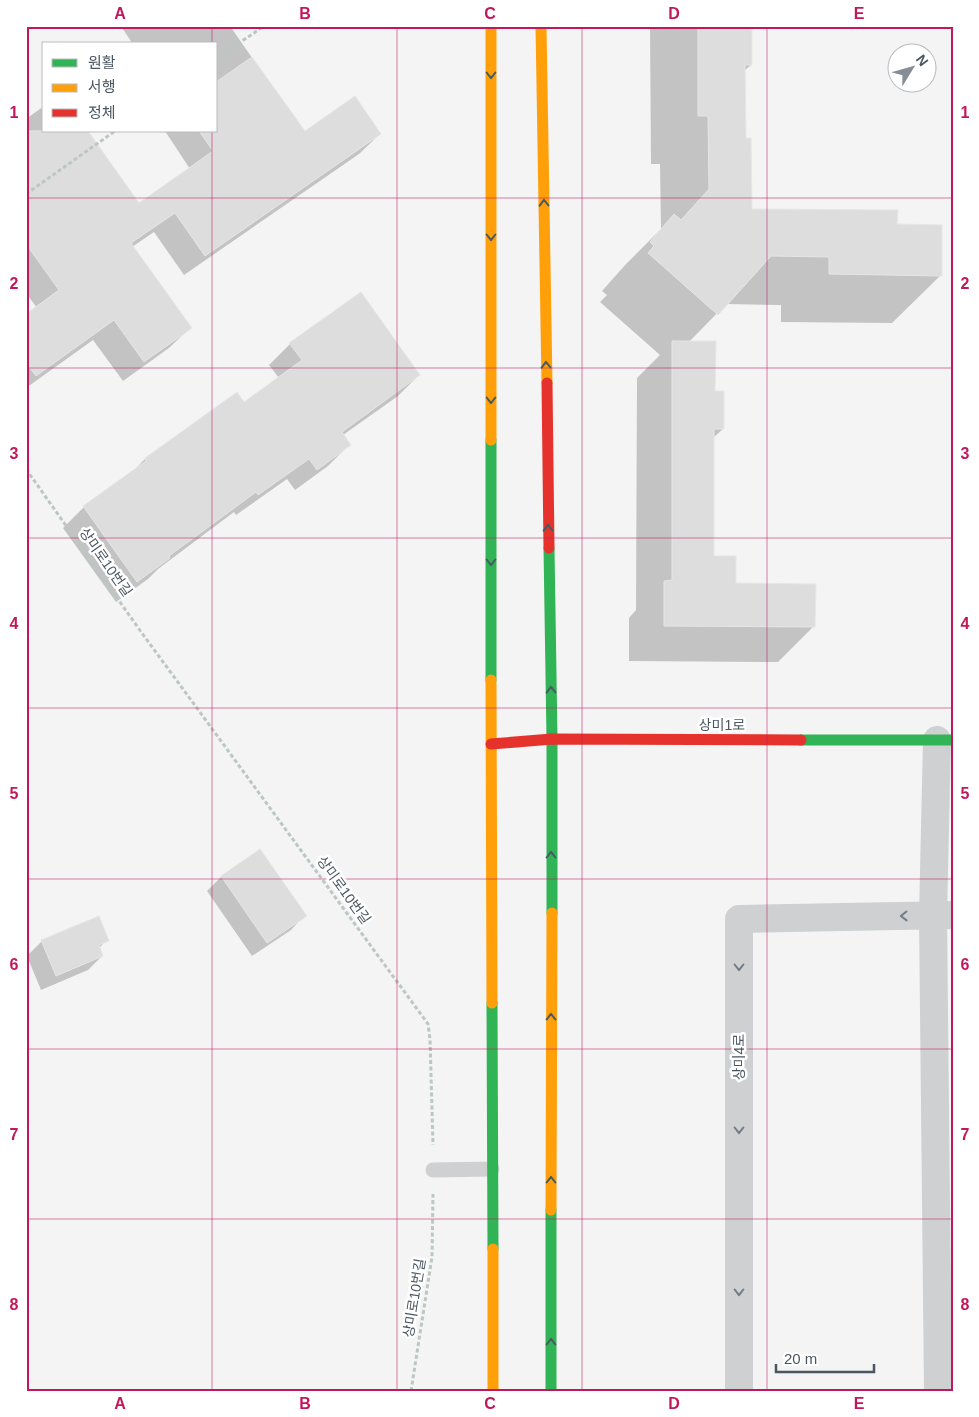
<svg xmlns="http://www.w3.org/2000/svg" width="979" height="1417" font-family="Helvetica,'Noto Sans KR',sans-serif">
	<style>
		.shadow { fill: #0003 }
		.building { fill: #ddddde; stroke: #e5e6e7 }
		.lines { fill: none; stroke-linecap: round; stroke-linejoin: round }
		.path { stroke: #bcc7c4; stroke-width: 3; stroke-dasharray: 4 2.5; stroke-linecap: butt }
		.lane { stroke: #ced0d2; stroke-width: 15 }
		.street { stroke: #ced0d2; stroke-width: 28 }
		.fast { stroke: #30b455; stroke-width: 11 }
		.slow { stroke: #ff9f0a; stroke-width: 11 }
		.jam { stroke: #e5322d; stroke-width: 11 }
		.oneway { stroke: #495b60 }
		.oneway2 { stroke: #727b83 }
		.grid { fill: none; stroke: #c2185b; stroke-width: 1; stroke-opacity: 0.55 }
		.labels { text-anchor: middle; stroke-width: 5; stroke-linejoin: round; paint-order: stroke }
		.street-label { font-size: 14px; fill: #4a5661; stroke: #fff }
		.neatline { fill: none; stroke: #c2185b; stroke-width: 2 }
		.grid-label { font-size: 16px; text-anchor: middle; font-weight: bold; fill: #c2185b }
	</style>
	<rect width="100%" height="100%" fill="#f4f4f4"/>
	<path class="shadow" d="M121,26h109l74,107 76,1 -21,20 -175,121 -30,-43 -22,15 58,81 -21,20 -46,33 -30,-41 -67,48v-73l11,-7 -11,-15v-174l18,-13v25l95,73 51,-35 -25,-38h51v-87h-85l1,-1z
		M650,26h101v39l-7,6v69l6,70 146,16 45,49 -49,48 -111,-1v-17l-55,-1 -37,38 25,50 9,37 -10,9v119l21,27 80,42 -36,36 -149,-1v-43l7,-8 1,-232 23,-23 -60,-53 7,-7 -5,-4 24,-27 35,-35 -1,-65h-9z
		M290,344l129,31 -21,21 -55,39 7,9 -22,22 -33,24 -8,-11 -51,36 -2,-3 -76,57 -10,10 -32,23 -53,-74 21,-21 48,-35 13,-13 99,-55 35,-26 -10,-13z
		M260,850l45,65 -14,15 -39,26 -45,-65 14,-14z
		M107,940l-8,8 3,8 -14,14 -47,20 -14,-34 15,-15z"/>
	<path class="building" d="M698,26h54v39h-7l1,73h5l1,71 146,1 -1,14 45,1v51l-113,-2v-17l-58,-1 -53,59 -70,-62 6,-7 -4,-4 24,-28 7,6 28,-31 -1,-73h-10z
		M252,57l53,74 50,-35 26,38 -176,122 -30,-43 -44,30 61,85 -48,34 -30,-42 -78,56 -10,-13v-49l33,-24 -33,-46v-113h62l51,72 74,-52 -14,-20h17v-49z
		M361,292l59,83 -78,57 9,13 -34,25 -8,-11 -51,36 -2,-3 -87,64 1,2 -33,24 -54,-76 63,-45 -1,-3 92,-66 7,10 58,-42 -13,-17z
		M672,341h44l-1,50h9v38h-10v127h22v27l80,1 -1,43 -151,-1v-45l8,-1z
		M260,849l47,67 -40,27 -46,-67z
		M99,916l10,25 -10,4 4,11 -47,20 -15,-36z"/>
	<g class="lines">
		<path class="path" d="M216,59l48,-33
			M26,194l89,-63
			M26,469l113,160 289,395 2,15 3,106
			M411,1391l21,-134 1,-63"/>
		<path class="lane" d="M433,1170l59,-1"/>
		<path class="street" d="M937,740l-4,176 5,475
			M739,1391v-472l214,-4"/>
		<path class="fast" d="M491,440v240
			M549,548l3,191v174
			M801,740h152
			M492,1003l1,246
			M551,1391v-181"/>
		<path class="slow" d="M491,26v414
			M541,26l6,357
			M491,680l1,323
			M551,1210l1,-297
			M493,1249v142"/>
		<path class="jam" d="M547,383l2,165
			M491,744l61,-5 249,1"/>
	</g>
	<defs><path id="oneway-chevron" d="M-2-3.5L2.5 0L-2 3.5" fill="none" stroke-width="1.6" stroke-linecap="round" stroke-linejoin="round" transform="scale(1.25)"/></defs>
	<g class="oneway">
		<use href="#oneway-chevron" transform="translate(491 75) rotate(90)"/>
		<use href="#oneway-chevron" transform="translate(544 203) rotate(-91)"/>
		<use href="#oneway-chevron" transform="translate(491 237) rotate(90)"/>
		<use href="#oneway-chevron" transform="translate(546 365) rotate(-91)"/>
		<use href="#oneway-chevron" transform="translate(491 400) rotate(90)"/>
		<use href="#oneway-chevron" transform="translate(548 528) rotate(-91)"/>
		<use href="#oneway-chevron" transform="translate(491 562) rotate(90)"/>
		<use href="#oneway-chevron" transform="translate(551 690) rotate(-91)"/>
		<use href="#oneway-chevron" transform="translate(551 855) rotate(-90)"/>
		<use href="#oneway-chevron" transform="translate(551 1017) rotate(-90)"/>
		<use href="#oneway-chevron" transform="translate(551 1180) rotate(-90)"/>
		<use href="#oneway-chevron" transform="translate(551 1342) rotate(-90)"/>
	</g>
	<g class="oneway2">
		<use href="#oneway-chevron" transform="translate(904 916) rotate(179)"/>
		<use href="#oneway-chevron" transform="translate(739 967) rotate(90)"/>
		<use href="#oneway-chevron" transform="translate(739 1130) rotate(90)"/>
		<use href="#oneway-chevron" transform="translate(739 1292) rotate(90)"/>
	</g>
	<path class="grid" d="M212,26v18M397,26v1365M582,26v1365M767,26v1365M212,131v1260M26,198h927M26,368h927M26,538h927M26,708h927M26,879h927M26,1049h927M26,1219h927"/>
	<g class="labels">
		<g class="street-label">
			<text transform="translate(106 562) rotate(55)" y="5">상미로10번길</text>
			<text x="722" y="730">상미1로</text>
			<text transform="translate(344 890) rotate(54)" y="5">상미로10번길</text>
			<text transform="translate(739 1057) rotate(-90)" y="5">상미4로</text>
			<text transform="translate(414 1298) rotate(-81)" y="5">상미로10번길</text>
		</g>
	</g>
	<rect width="979" height="1417" fill="none" stroke="#ffffff" stroke-width="55"/>
	<rect x="42" y="42" width="175" height="90" fill="#ffffff" stroke="#b7bbc0"/>
	<rect x="52" y="59" width="25" height="8" fill="#30b455" stroke="#b7bbc0"/>
	<text x="88" y="68" font-size="15" fill="#4a5661">원활</text>
	<rect x="52" y="84" width="25" height="8" fill="#ff9f0a" stroke="#b7bbc0"/>
	<text x="88" y="92" font-size="15" fill="#4a5661">서행</text>
	<rect x="52" y="109" width="25" height="8" fill="#e5322d" stroke="#b7bbc0"/>
	<text x="88" y="118" font-size="15" fill="#4a5661">정체</text>
	<g transform="translate(912 68) rotate(53)"><circle r="24" fill="#ffffff" stroke="#b7bbc0"/>
	<path d="M0-4L9 19L0 12L-9 19Z" fill="#868d94"/>
	<text y="-8" font-size="14" font-weight="bold" text-anchor="middle" fill="#4a5661">N</text>
	</g>
	<path d="M776 1364v8h98v-8" fill="none" stroke="#4a5661" stroke-width="2.5"/>
	<text x="784" y="1364" font-size="15" fill="#4a5661" stroke="#ffffff" stroke-width="4" paint-order="stroke">20 m</text>
	<rect x="28" y="28" width="924" height="1362" class="neatline"/>
	<g class="grid-label">
		<text x="120" y="19">A</text>
		<text x="305" y="19">B</text>
		<text x="490" y="19">C</text>
		<text x="674" y="19">D</text>
		<text x="859" y="19">E</text>
		<text x="14" y="118">1</text>
		<text x="965" y="118">1</text>
		<text x="14" y="289">2</text>
		<text x="965" y="289">2</text>
		<text x="14" y="459">3</text>
		<text x="965" y="459">3</text>
		<text x="14" y="629">4</text>
		<text x="965" y="629">4</text>
		<text x="14" y="799">5</text>
		<text x="965" y="799">5</text>
		<text x="14" y="970">6</text>
		<text x="965" y="970">6</text>
		<text x="14" y="1140">7</text>
		<text x="965" y="1140">7</text>
		<text x="14" y="1310">8</text>
		<text x="965" y="1310">8</text>
		<text x="120" y="1409">A</text>
		<text x="305" y="1409">B</text>
		<text x="490" y="1409">C</text>
		<text x="674" y="1409">D</text>
		<text x="859" y="1409">E</text>
	</g>
</svg>
